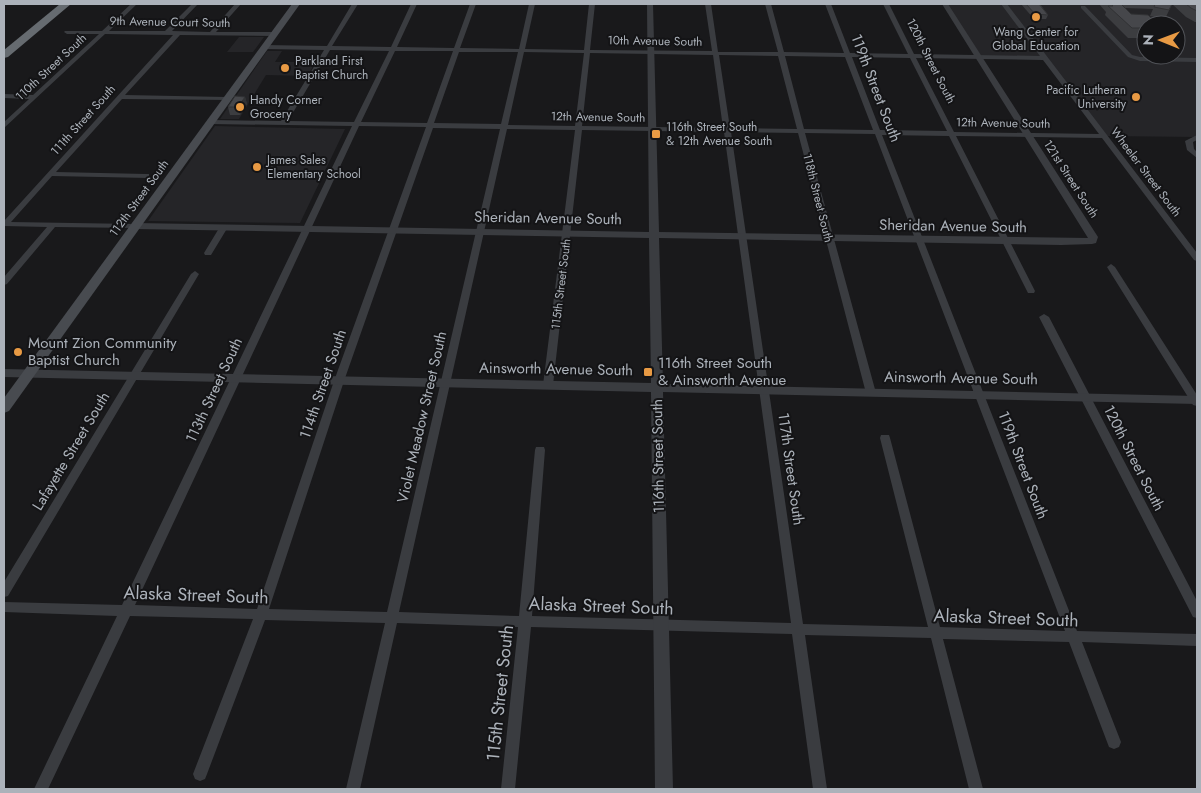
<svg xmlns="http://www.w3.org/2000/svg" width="1201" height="793" font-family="Jost,sans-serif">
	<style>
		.built { fill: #252528; fill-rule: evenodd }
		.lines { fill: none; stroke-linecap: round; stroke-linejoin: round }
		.minor { fill: #3a3c40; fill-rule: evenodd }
		.tertiary { fill: #3a3c40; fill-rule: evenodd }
		.secondary { fill: #484b50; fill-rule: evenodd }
		.motorway { fill: #666b70; fill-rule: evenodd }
		.wall { fill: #3c3d40; fill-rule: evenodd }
		.shaded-wall { fill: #313234 }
		.building { fill: #46474b; stroke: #313234 }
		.poi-dot { fill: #e89a44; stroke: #141416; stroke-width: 2 }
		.labels { text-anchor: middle; stroke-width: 4; stroke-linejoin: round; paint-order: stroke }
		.far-street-label { font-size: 12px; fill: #acb2ba; stroke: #141416 }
		.far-poi-label { font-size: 12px; fill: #acb2ba; stroke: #141416; text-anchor: start }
		.street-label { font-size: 15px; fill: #acb2ba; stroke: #141416 }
		.poi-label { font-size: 15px; fill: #acb2ba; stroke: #141416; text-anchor: start }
		.near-street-label { font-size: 18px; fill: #acb2ba; stroke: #141416 }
	</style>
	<rect width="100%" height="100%" fill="#19191b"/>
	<path class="built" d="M945,4h252v133l-92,-1 -60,-78 -66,-1zM1146,25h30v30h-30z
		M239,37h25l-11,15h-26z
		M267,51h15l-7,11h40l-7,14 -42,-1 -27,44h-19z
		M215,126l130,3 -45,94 -152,-2z"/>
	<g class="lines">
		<path class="minor" d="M131,4h6l-28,27h56l27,-27h6l-26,27 38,1 25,-28h6l-25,28h57l3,2 -3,2 -93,-1 -55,60 102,2 2,1v2l-107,-1 -66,73 90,2h3v4l-97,-2 -41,46 124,2 4,2 -4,2 -80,-1 -48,57 -3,1v-8l43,-50 -43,-1v-5l169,-186 -68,-1 -101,94v-6l25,-23 -25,-1v-4l29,1 66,-61h-32l-3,-2 1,-1h37z
			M352,4h6l-26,42 59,1 20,-43h6l-20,43 57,1 16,-44h6l-16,44 59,1 10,-45h6l-10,45 59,1 5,-46h6l-5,46 122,1 -7,-47h6l7,48h60l-13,-48h6l13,48 60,1 -19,-49h6l19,49 58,1 -25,-50h6l25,50 126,2 -39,-52h6l190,249v8l-3,-1 -92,-122 -146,-2 79,155 -1,2h-6l-79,-157 -67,-1 195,496 120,3v12l-115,-4 39,100 -2,5 -5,2 -5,-2 -40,-105 -126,-3 40,150h-14l-38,-151 -126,-3 22,154h-14l-21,-155 -261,-7 -16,162h-14l17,-162 -121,-4 -37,166h-14l39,-166 -120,-3 -58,154 -2,5 -5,2 -5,-2 -2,-5 60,-155 -123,-3 -82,173h-14l83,-173 -113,-4v-10l118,3 230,-479 -141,-2 -3,-2 3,-2 70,1 43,-71 -60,-1 -3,-2 3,-2 63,1zM330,50l59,1 -35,71 -66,-1zM395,51h58l-26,72 -66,-1zM459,52h59l-17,72 -67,-1zM524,52l60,1 -9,73 -67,-1zM590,53l123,2 10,73 -141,-2zM719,55l59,1 19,73 -67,-1zM785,56l60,1 28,73 -69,-1zM852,57l58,1 37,73 -67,-1zM916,58l127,2 56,74 -145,-2zM359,126l67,1 -92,254 -77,228 -122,-4zM433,128l67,1 -113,483 -118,-3 75,-228zM507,129l68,1 -32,255 5,3 5,-3 29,-255 142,2 67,491 -259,-7 13,-166 -1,-3h-8l-1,3 -16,166 -120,-4zM731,132l67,1 68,260 5,3 5,-3 -71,-260 70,1 190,497 -125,-4 -50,-189 -1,-3h-8l-1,3 48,189 -125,-3z
			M1081,6h4l47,49 8,2 57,1v4l-57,-1 -12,-4 -47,-49z
			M1197,135v5l-4,2 1,7 3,3v6l-10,-8 -2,-9z
			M221,225h6l1,2 -17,28h-6l-1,-2z
			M1111,264l4,3 82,128v11l-4,-1 -86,-138z
			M195,271l4,3 -191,322 -4,1v-15l187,-308z
			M1044,314l5,3 148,284v17l-4,-1 -154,-300z"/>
		<path class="tertiary" d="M647,4h6l6,228 429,6 -146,-234h6l150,233 -2,6 -4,1 -31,1 -402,-7 4,146 534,12v8l-534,-12 10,397h-18l-4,-397 -647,-15v-8l647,14 -2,-145 -514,-9 -5,-3 5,-3 514,9z"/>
		<path class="secondary" d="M292,4h8l-291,407 -5,2v-15z"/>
		<path class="motorway" d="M60,4h11l-63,53 -4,1v-8z"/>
	</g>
	<path class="wall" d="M1021,4h27h-8l8,11 -2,4h-12z
		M1099,4h73l-7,15 -15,-3 -4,9v13h-18l-23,-23 1,-3zM1125,8l28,1 -3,7 -19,-2z
		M1172,4h25v18h-2l-9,-5z
		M245,97l2,7 -7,11h-10l-2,-8z"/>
	<path class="shaded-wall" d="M245,97l2,7 -7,11 -2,-8z"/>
	<path class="building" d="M1026,4h13l9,11 -13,-1z
		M1111,4h10l10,10 17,1 11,10h-13v3h-14l-24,-22h5z
		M1155,4h17l-3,6 -15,-3z
		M1186,4h11v7l-6,-3z
		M235,96l10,1 -7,10h-10z"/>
	<g class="poi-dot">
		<circle cx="1036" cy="17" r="5"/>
		<circle cx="285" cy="68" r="5"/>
		<circle cx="1136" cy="97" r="5"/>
		<circle cx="240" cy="107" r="5"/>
		<rect x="651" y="129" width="10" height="10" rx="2.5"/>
		<circle cx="257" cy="167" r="5"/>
		<circle cx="18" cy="352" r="5"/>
		<rect x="643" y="367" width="10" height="10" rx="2.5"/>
	</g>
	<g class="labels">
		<g class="far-street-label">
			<text transform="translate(170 22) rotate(1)" y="4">9th Avenue Court South</text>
			<text transform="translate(655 41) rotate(1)" y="4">10th Avenue South</text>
			<text transform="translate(931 61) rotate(63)" y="4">120th Street South</text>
			<text transform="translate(51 67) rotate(-43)" y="4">110th Street South</text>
			<text transform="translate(598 117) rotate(1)" y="4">12th Avenue South</text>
			<text transform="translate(83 120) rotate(-48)" y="4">111th Street South</text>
			<text transform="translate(1003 123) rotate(1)" y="4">12th Avenue South</text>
			<text transform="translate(1146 172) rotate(53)" y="4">Wheeler Street South</text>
			<text transform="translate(1071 179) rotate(57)" y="4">121st Street South</text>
			<text transform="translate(139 198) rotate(-54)" y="4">112th Street South</text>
			<text transform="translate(818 198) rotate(76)" y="4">118th Street South</text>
			<text transform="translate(561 284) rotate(-83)" y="4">115th Street South</text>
		</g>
		<g class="far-poi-label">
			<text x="1036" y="36" text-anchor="middle">Wang Center for<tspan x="1036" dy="14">Global Education</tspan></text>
			<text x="295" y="65">Parkland First<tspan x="295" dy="14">Baptist Church</tspan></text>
			<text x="1126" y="94" text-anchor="end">Pacific Lutheran<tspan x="1126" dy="14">University</tspan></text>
			<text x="250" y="104">Handy Corner<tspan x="250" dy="14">Grocery</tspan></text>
			<text x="666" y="131">116th Street South<tspan x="666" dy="14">&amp; 12th Avenue South</tspan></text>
			<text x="267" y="164">James Sales<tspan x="267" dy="14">Elementary School</tspan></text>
		</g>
		<g class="street-label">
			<text transform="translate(876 88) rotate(69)" y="5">119th Street South</text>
			<text transform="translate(548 218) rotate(1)" y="5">Sheridan Avenue South</text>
			<text transform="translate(953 226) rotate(1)" y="5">Sheridan Avenue South</text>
			<text transform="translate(556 369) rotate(1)" y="5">Ainsworth Avenue South</text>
			<text transform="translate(961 378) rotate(1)" y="5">Ainsworth Avenue South</text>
			<text transform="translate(323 384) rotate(-71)" y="5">114th Street South</text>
			<text transform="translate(214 390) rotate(-65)" y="5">113th Street South</text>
			<text transform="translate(422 417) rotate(-77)" y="5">Violet Meadow Street South</text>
			<text transform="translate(71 451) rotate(-59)" y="5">Lafayette Street South</text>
			<text transform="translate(658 456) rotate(-91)" y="5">116th Street South</text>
			<text transform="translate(1134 458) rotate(63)" y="5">120th Street South</text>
			<text transform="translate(1023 465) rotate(69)" y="5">119th Street South</text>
			<text transform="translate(791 469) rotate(82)" y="5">117th Street South</text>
		</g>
		<g class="poi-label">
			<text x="28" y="348">Mount Zion Community<tspan x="28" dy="17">Baptist Church</tspan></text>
			<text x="658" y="368">116th Street South<tspan x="658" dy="17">&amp; Ainsworth Avenue</tspan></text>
		</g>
		<g class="near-street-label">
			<text transform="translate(196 595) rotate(2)" y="6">Alaska Street South</text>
			<text transform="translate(601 606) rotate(2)" y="6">Alaska Street South</text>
			<text transform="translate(1006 618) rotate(2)" y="6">Alaska Street South</text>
			<text transform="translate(500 693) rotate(-84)" y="6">115th Street South</text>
		</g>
	</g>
	<rect width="1201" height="793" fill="none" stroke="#acb2ba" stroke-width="10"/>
	<g transform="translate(1161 40) rotate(271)"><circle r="24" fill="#141416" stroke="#515358"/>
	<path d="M0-4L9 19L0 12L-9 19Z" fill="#e89a44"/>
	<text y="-8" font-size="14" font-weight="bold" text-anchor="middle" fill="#acb2ba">N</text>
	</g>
</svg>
